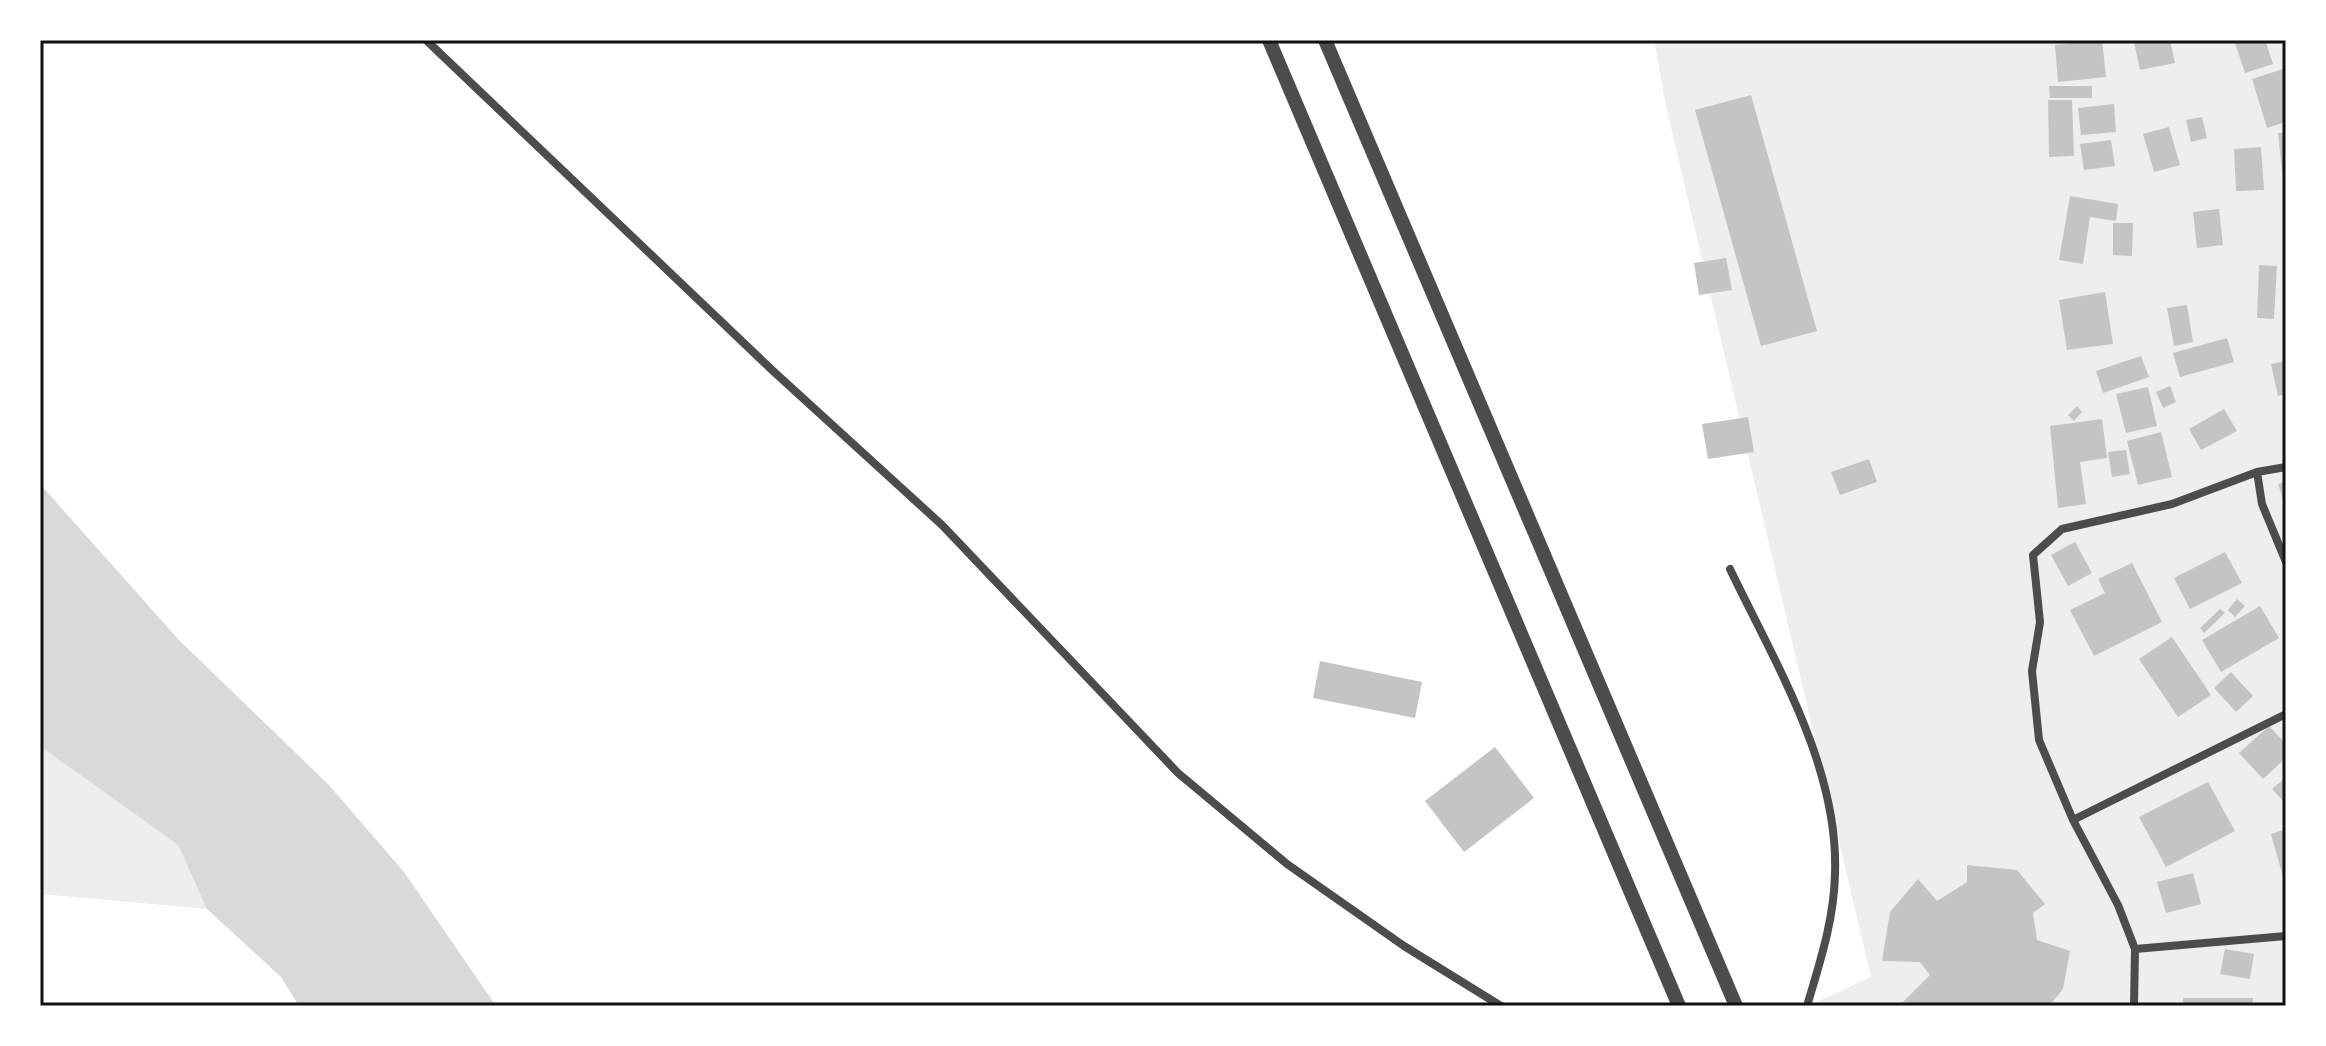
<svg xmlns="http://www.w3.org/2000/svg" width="2326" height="1046" font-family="'Public Sans',sans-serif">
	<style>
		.green { fill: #eee }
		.water { fill: #d9d9d9 }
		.building { fill: #c4c4c4 }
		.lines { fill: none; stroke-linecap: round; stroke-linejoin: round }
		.minor { stroke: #4c4c4c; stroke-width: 8 }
		.tertiary { stroke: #4c4c4c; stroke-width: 14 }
		.neatline { fill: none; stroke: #111; stroke-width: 3 }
	</style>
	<rect width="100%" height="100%" fill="#fff"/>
	<path class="green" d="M1654,40h632v966h-478l63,-29 -205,-871z
		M40,746l138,99 29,64 -167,-15z"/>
	<path class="water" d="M40,484l138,155 150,145 76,88 92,134h-197l-18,-29 -74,-68 -29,-64 -138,-99z"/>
	<path class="building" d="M2102,40l4,37 -48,5 -3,-37z
		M2146,40h24l5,23 -35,7 -6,-28z
		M2234,40h31l8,24 -28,9z
		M2286,68v54l-19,6 -15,-49z
		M2049,86h43v12h-42z
		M1751,95l66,236 -56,15 -66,-236z
		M2048,100h24l2,56 -25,1z
		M2114,104l2,28 -35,3 -3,-27z
		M2202,117l5,21 -16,4 -5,-22z
		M2169,127l11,38 -26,7 -11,-38z
		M2278,133h8v57h-2z
		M2111,140l4,26 -31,4 -4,-26z
		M2261,147l3,43 -28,1 -2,-42z
		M2070,196l48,8 -2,17 -26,-4 -7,47 -24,-4z
		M2219,209l4,36 -26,3 -4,-36z
		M2113,223h20l-1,33 -19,-1z
		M1726,258l6,32 -33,5 -5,-32z
		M2259,265l18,1 -3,53 -17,-1z
		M2105,292l8,52 -46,6 -8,-50z
		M2187,305l6,37 -19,4 -7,-38z
		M2227,338l7,24 -54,15 -7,-24z
		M2141,356l8,21 -46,16 -7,-22z
		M2286,361v33l-8,2 -7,-32z
		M2170,386l6,16 -13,6 -7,-16z
		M2148,387l9,39 -31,7 -10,-39z
		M2077,406l5,6 -8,9 -6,-6z
		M2224,409l13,22 -36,19 -12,-21z
		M1748,417l6,35 -46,7 -6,-35z
		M2102,419l5,39 -27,4 6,42 -28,4 -8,-82z
		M2161,432l11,45 -34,8 -11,-44z
		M2126,450l4,24 -18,3 -4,-25z
		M1869,459l8,23 -37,13 -9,-23z
		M2286,481v17l-3,1 -5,-15z
		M2075,542l17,31 -24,13 -17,-31z
		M2225,552l17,31 -52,26 -16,-31z
		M2132,563l30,59 -68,34 -24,-46 35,-17 -7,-14z
		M2237,599l8,7 -10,11 -7,-7z
		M2260,606l19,32 -58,34 -19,-32z
		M2220,609l5,4 -21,20 -4,-5z
		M2172,637l39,58 -33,22 -39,-58z
		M1320,661l102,21 -7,36 -102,-20z
		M2231,672l22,24 -17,16 -22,-24z
		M2269,726l17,18v14l-23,21 -24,-26z
		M1495,747l39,51 -70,54 -39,-51z
		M2286,777v27l-14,-15z
		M2208,782l27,49 -69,36 -27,-50z
		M2286,829v55h-1l-14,-50z
		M1967,865l50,5 28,34 -12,9 4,27 33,11 -7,38 -14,17h-150l31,-31 -10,-13 -38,-1 8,-49 28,-33 19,22 30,-19z
		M2193,873l8,31 -35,9 -9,-31z
		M2225,949l29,5 -4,25 -30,-5z
		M2183,998h70v8h-70z"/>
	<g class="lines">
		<path class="minor" d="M426,40l346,330 170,155 236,248 109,91 117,82 97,60
			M2257,472l5,32 24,58
			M1730,569c45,94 109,198 105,305 -1,46 -15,88 -28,132
			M2073,820l213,-106
			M2135,949l151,-13
			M2134,1006l1,-57 -17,-44 -45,-85 -34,-80 -7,-69 8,-49 -7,-67 29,-26 110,-25 85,-32 29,-5"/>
		<path class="tertiary" d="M1269,40l410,966
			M1325,40l411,966"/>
	</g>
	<rect width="2326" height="1046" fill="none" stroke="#ffffff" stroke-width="84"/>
	<rect x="42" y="42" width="2242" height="962" class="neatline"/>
</svg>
